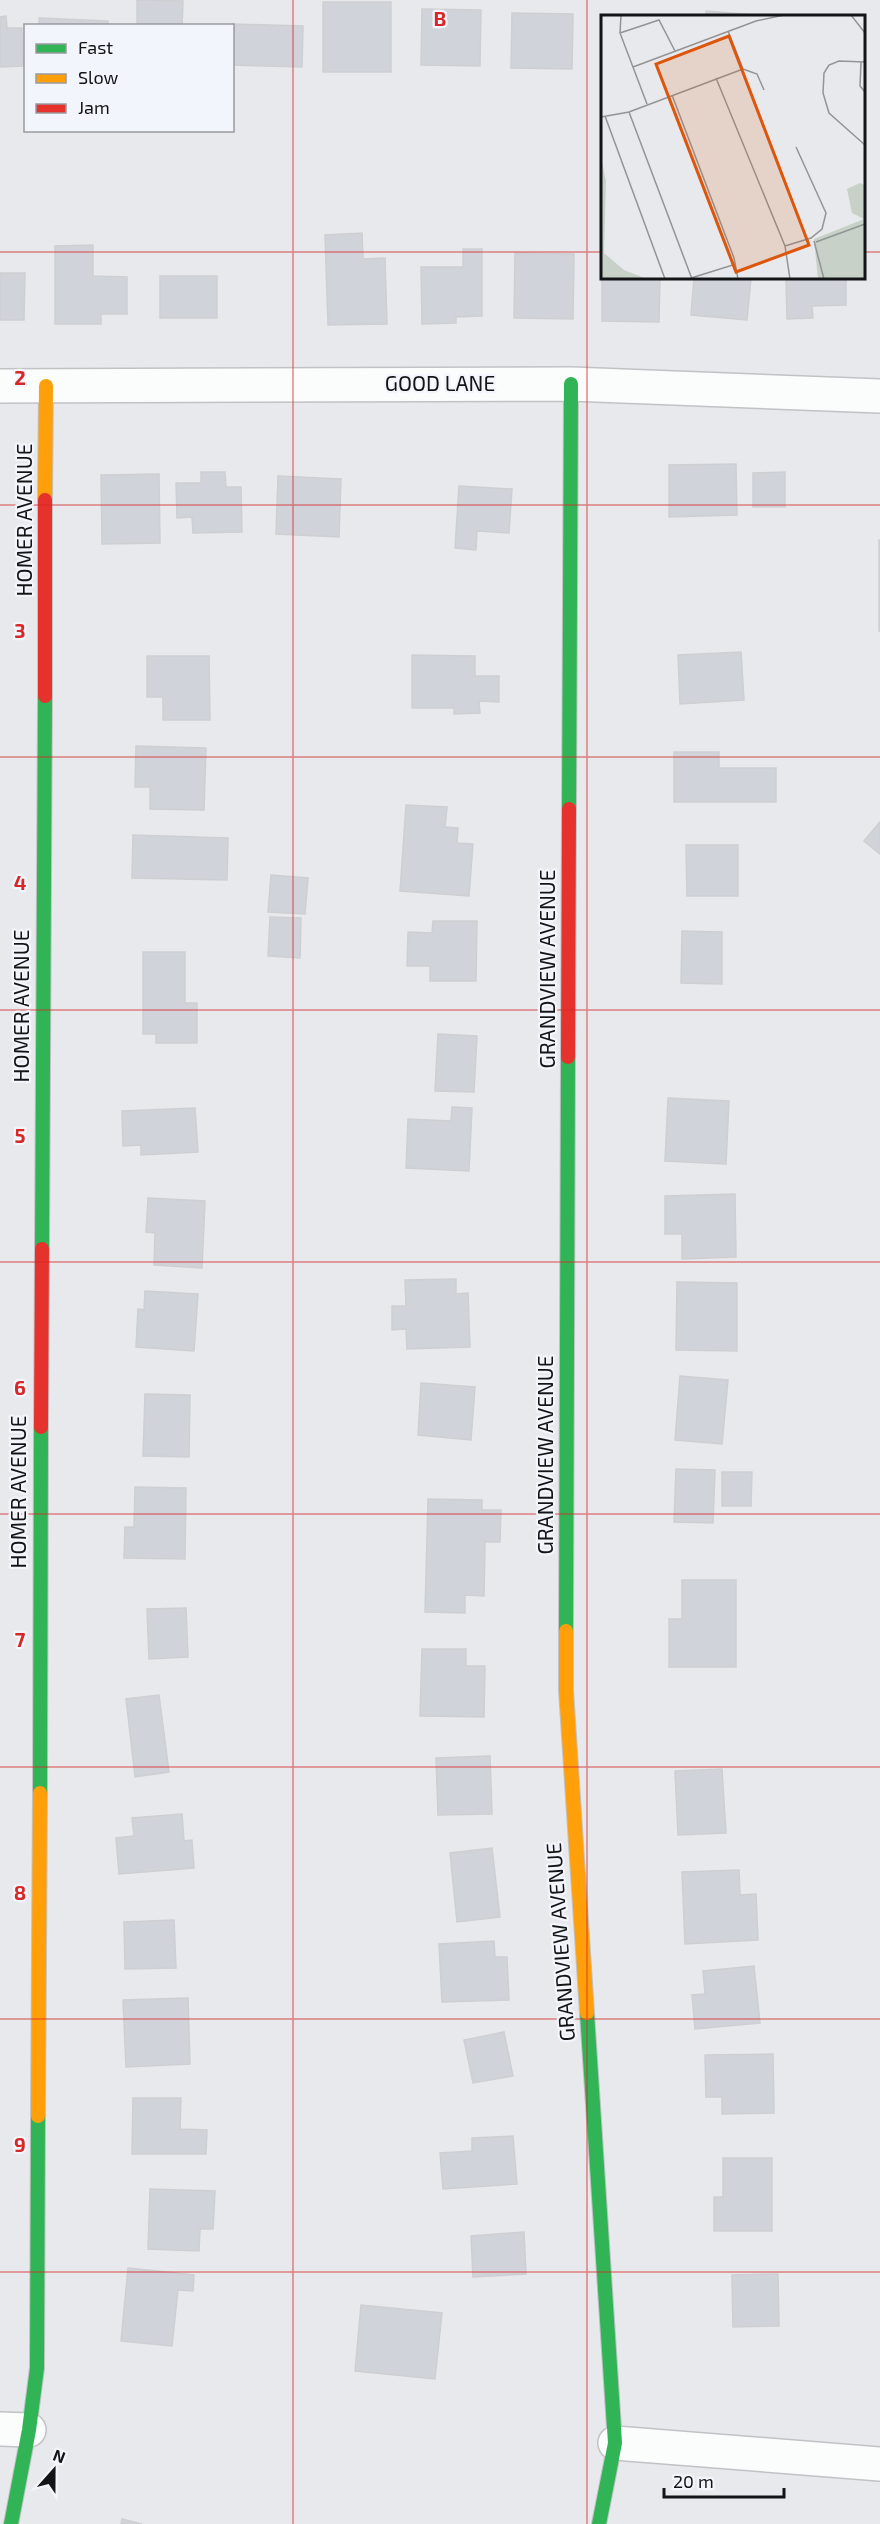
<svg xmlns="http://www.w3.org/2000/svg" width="880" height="2524" font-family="'Exo 2',sans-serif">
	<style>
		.building { fill: #d0d3da; stroke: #cecfd2; stroke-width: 1.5 }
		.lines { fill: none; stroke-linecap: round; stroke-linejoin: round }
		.street-casing { stroke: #c2c2c5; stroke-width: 36 }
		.fast-casing { stroke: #c2c2c5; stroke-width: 16 }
		.slow-casing { stroke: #c2c2c5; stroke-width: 16 }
		.jam-casing { stroke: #c2c2c5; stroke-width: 16 }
		.street { stroke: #fbfcfc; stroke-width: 33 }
		.fast { stroke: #30b455; stroke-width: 14 }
		.slow { stroke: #ff9f0a; stroke-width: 14 }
		.jam { stroke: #e5322d; stroke-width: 14 }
		.grid { fill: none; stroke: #d62828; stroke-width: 1.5; stroke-opacity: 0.55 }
		.labels { text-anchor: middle; stroke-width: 4.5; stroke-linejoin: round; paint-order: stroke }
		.street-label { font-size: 21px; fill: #131416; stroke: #f3f5fc }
		.inset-road { fill: none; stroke: #929496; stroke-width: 1.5 }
		.view { fill: #dd560c; fill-opacity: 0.15; stroke: #dd560c; stroke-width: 3 }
		.inset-edge { fill: none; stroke: #131416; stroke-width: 3 }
		.grid-label { font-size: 20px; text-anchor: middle; font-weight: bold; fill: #d62828; stroke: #f3f5fc; stroke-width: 4.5; stroke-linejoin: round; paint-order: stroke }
	</style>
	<rect width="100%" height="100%" fill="#e7e9ec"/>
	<path class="building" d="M137,0l46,1 -1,25h-45z
		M323,2h68v70h-68z
		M422,9l59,1 -1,56 -59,-1z
		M706,11l50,4v1h-50z
		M512,13l61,1 -1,55 -61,-1z
		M773,15l57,1h-57z
		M6,16l1,12h15l1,38 -23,1v-50z
		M39,18l69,3v5h-69z
		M233,24l70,2 -1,41 -70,-2z
		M362,233l1,26 22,-1 2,66 -59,1 -3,-90z
		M93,245v31l34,1v37h-26v10h-46v-78z
		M463,249h19v67l-26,1v6l-34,1 -1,-57h42z
		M515,253l59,1 -1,65 -59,-1z
		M0,273h25l-1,47h-24z
		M160,276h57v42h-57z
		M602,276l58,2 -1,44 -57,-1z
		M694,278h57l-4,42 -56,-5z
		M786,278h60v27l-34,1 1,12 -26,1z
		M736,464l1,51 -68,2v-52z
		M201,472h24l1,15h15l1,45 -49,1 -1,-16 -15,1 -1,-35h25z
		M785,472v35h-32v-34z
		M159,474l1,69 -58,1 -1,-69z
		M278,476l63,3 -2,58 -63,-3z
		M459,486l53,3 -3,44 -32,-2 -1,19 -21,-2z
		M879,540h1v91h-1z
		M741,652l3,48 -64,4 -2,-49z
		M412,655l63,1v20h24v26l-20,-1 1,12 -26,1v-6h-42z
		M147,656h62l1,64h-47v-23h-16z
		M136,746l70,2 -2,62 -54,-1v-22h-15z
		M674,752h45v16h57v34h-102z
		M406,805l41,2 -2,20 13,1 -1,15 16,1 -4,52 -69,-5z
		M880,822v32l-16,-13z
		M133,835l95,3 -1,42 -95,-2z
		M686,845h52v51h-51z
		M271,875l37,3 -3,36 -37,-2z
		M270,917l31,1 -1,40 -32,-2z
		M433,921h44l-1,60h-46v-15h-23l1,-34 24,1z
		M682,931l40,1v52l-41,-1z
		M143,952h42v51h12v40h-41v-9h-13z
		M438,1034l39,2 -3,56 -39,-1z
		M668,1098l61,3 -3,63 -61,-3z
		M452,1107l20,1 -3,63 -63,-3 2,-49 43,2z
		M195,1108l3,44 -57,3v-10l-18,1 -1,-35z
		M735,1194l1,63 -54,2v-25h-17v-38z
		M148,1198l57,3 -3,67 -48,-3 1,-32 -9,-1z
		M456,1279v15l12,-1 2,54 -63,2 -1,-20 -14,1v-24h14l-1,-26z
		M677,1282l60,1v68l-61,-1z
		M145,1291l53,3 -4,57 -58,-4 2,-38 6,1z
		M680,1376l48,4 -6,64 -47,-4z
		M421,1383l54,4 -4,53 -53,-5z
		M145,1394l45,1 -1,62 -46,-1z
		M676,1469l39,1 -2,53 -39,-1z
		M722,1472h30l-1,34h-29z
		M135,1487l51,1 -1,71 -61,-1 1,-31h9z
		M428,1499l54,1v10h19l-1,32h-15l-1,54 -19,-1v18l-40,-1z
		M682,1580h54v87h-67v-48h13z
		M186,1608l2,49 -39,2 -2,-50z
		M422,1649h44v17h19l-1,51 -64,-1z
		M159,1695l10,77 -34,5 -9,-78z
		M490,1756l2,58 -54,1 -2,-57z
		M722,1769l4,64 -48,2 -3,-64z
		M182,1814l2,27 8,-1 2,28 -75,6 -3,-36 18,-2 -2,-18z
		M492,1848l8,69 -43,5 -7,-69z
		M739,1870l1,25 16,-1 2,46 -73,4 -3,-72z
		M174,1920l2,48 -51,1 -1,-47z
		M494,1941l1,16h12l2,43 -67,2 -3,-58z
		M754,1966l6,57 -65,6 -3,-34 13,-1 -2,-23z
		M188,1998l2,66 -64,3 -3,-67z
		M504,2032l9,44 -40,7 -9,-43z
		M773,2054l1,59 -52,1v-17h-16l-1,-42z
		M133,2098h48l-1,31 27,1 -1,24h-74z
		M513,2136l4,48 -74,5 -3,-36 32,-2v-13z
		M723,2158h49v73h-58v-34h9z
		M150,2189l65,2 -2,38h-13l-1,22 -51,-2z
		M524,2232l2,42 -53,3 -2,-41z
		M128,2268l66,7 -1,16 -15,-1 -6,56 -51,-5z
		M778,2274l1,52 -46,1 -1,-52z
		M361,2305l81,8 -7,66 -80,-8z
		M122,2519l20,5h-21z"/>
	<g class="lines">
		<g class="street-casing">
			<path id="street" d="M0,386l571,-2 309,12
				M0,2429l29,1
				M615,2443l265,21"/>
		</g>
		<g class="fast-casing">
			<path id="fast" d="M569,809l2,-425
				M42,1249l3,-553
				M566,1631l2,-574
				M40,1793l1,-366
				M587,2013l28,430 -16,81
				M11,2524l18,-94 8,-62 1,-252"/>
		</g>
		<g class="slow-casing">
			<path id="slow" d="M45,500l1,-114
				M566,1631v59l21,323
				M38,2116l2,-323"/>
		</g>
		<g class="jam-casing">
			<path id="jam" d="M45,696v-196
				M568,1057l1,-248
				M41,1427l1,-178"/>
		</g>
		<use href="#street" class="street"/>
		<use href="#fast" class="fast"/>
		<use href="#slow" class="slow"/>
		<use href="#jam" class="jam"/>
	</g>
	<path class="grid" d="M293,0v2524M587,0v2524M0,252h602M864,252h16M0,505h880M0,757h880M0,1010h880M0,1262h880M0,1514h880M0,1767h880M0,2019h880M0,2272h880"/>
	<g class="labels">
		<g class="street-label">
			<text x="440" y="391">GOOD LANE</text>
			<text transform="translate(25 520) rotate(-90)" y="7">HOMER AVENUE</text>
			<text transform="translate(548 969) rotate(-90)" y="7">GRANDVIEW AVENUE</text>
			<text transform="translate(22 1006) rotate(-90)" y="7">HOMER AVENUE</text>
			<text transform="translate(546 1455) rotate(-90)" y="7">GRANDVIEW AVENUE</text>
			<text transform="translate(19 1492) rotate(-90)" y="7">HOMER AVENUE</text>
			<text transform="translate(561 1942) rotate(-94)" y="7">GRANDVIEW AVENUE</text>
		</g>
	</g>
	<g transform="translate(601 15)">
		<rect width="264" height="264" fill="#e7e9ec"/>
		<path d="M0,142l5,24 -2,72 20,17 23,9h-46zM259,168l5,2v94h-47l-4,-40 50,-20 -12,-6 -5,-24z" fill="#c7d1c8"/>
		<path class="inset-road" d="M20,0l-1,18 27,71M250,0l14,18M127,16l15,38M19,18l39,-13 16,31M260,47l-1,24 5,6M264,47l-26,-1 -10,4 -5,8 -1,20 6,20 36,32M32,52l123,-46 28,-6M142,54l14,5 7,16M115,63l69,168 5,33M71,80l62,163 4,21M28,97l63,167M4,101l60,163M0,102l28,-5 114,-43M213,226l10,38M215,227l49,-18M184,231l26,-8 11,-9 4,-16 -30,-66M87,264l48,-15"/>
		<path class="view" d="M128,21l80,209 -73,27 -80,-208z"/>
		<rect width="264" height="264" class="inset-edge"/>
	</g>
	<g class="grid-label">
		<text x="440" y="26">B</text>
		<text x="20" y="385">2</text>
		<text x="20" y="638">3</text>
		<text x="20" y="890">4</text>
		<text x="20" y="1143">5</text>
		<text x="20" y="1395">6</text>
		<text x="20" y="1647">7</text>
		<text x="20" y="1900">8</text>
		<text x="20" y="2152">9</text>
	</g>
	<rect x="24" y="24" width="210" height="108" fill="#f3f5fc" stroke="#999ba0" stroke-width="1.5"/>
	<rect x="36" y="44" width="30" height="9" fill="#30b455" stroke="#999ba0" stroke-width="1.5"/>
	<text x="78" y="54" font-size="18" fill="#131416">Fast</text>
	<rect x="36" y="74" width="30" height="9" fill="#ff9f0a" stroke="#999ba0" stroke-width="1.5"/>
	<text x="78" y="84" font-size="18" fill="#131416">Slow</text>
	<rect x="36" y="104" width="30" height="9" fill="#e5322d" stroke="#999ba0" stroke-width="1.5"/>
	<text x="78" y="114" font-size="18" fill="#131416">Jam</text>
	<g transform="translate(54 2470) rotate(21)" stroke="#f3f5fc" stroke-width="4.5" paint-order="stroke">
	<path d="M0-4.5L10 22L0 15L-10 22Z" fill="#131416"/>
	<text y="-9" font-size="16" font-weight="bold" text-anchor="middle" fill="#131416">N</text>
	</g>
	<path d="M664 2488v9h120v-9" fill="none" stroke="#131416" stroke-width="3"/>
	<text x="673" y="2488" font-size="18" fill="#131416" stroke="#f3f5fc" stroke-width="4.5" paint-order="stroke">20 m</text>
</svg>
